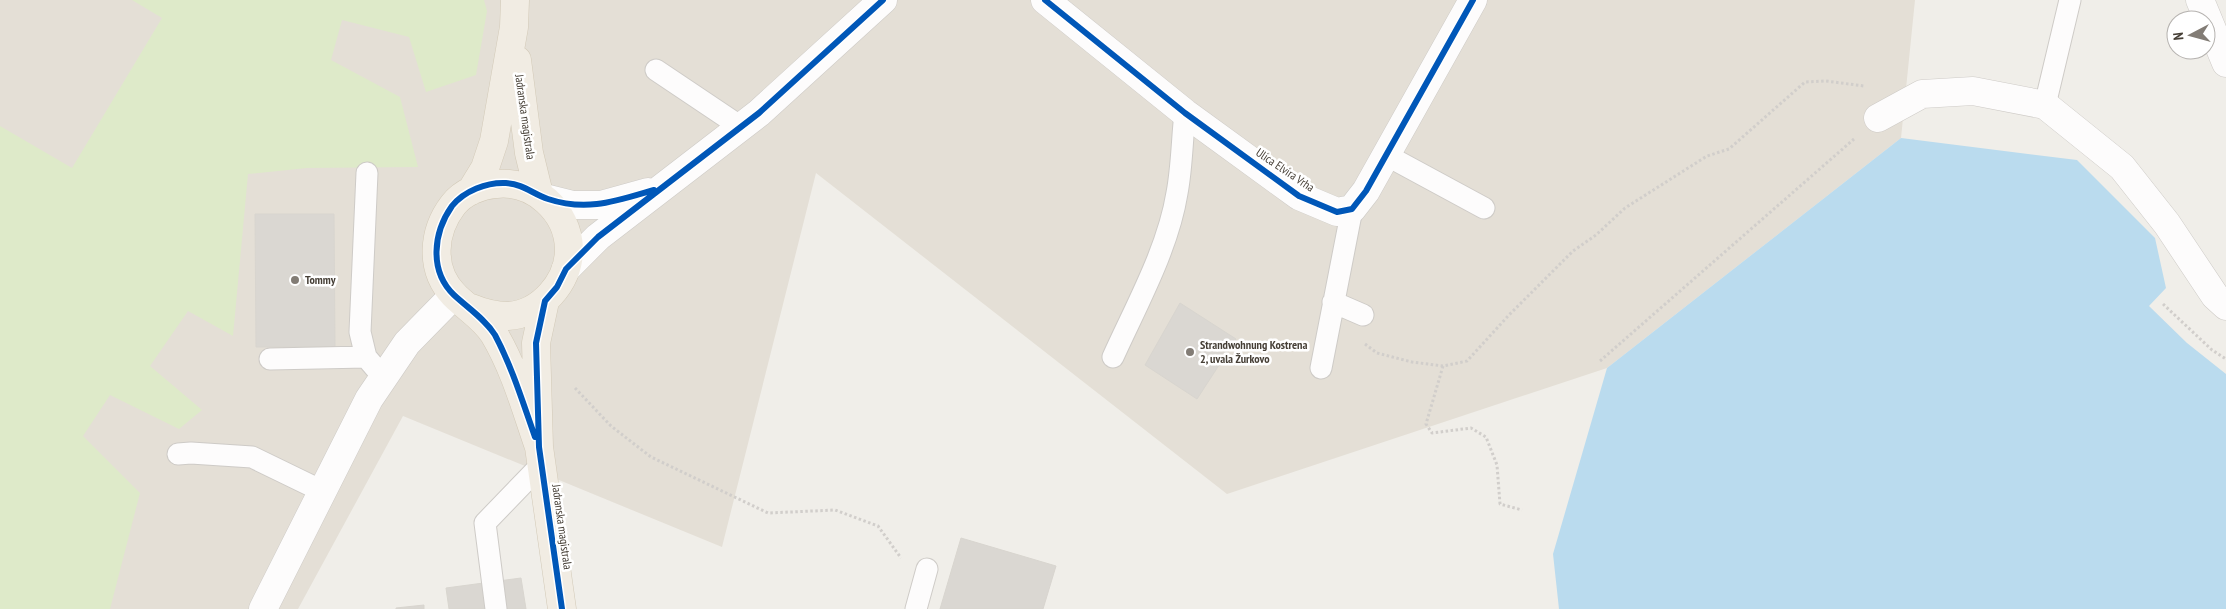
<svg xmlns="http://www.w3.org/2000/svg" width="2226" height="609" font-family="'PT Sans Narrow',sans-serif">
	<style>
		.residential { fill: #e4dfd6 }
		.green { fill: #deeac9 }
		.water { fill: #badbee }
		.building { fill: #dad7d2; stroke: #d8d5cf }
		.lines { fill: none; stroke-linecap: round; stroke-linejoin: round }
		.service-casing { stroke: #cecbc7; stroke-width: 23 }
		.minor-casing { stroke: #cecbc7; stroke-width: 29 }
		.primary-casing { stroke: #d2c9b7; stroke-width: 29 }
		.path { stroke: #d1cecb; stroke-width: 3; stroke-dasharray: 2.5 2.5; stroke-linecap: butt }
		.service { stroke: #fdfcfc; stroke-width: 21 }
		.minor { stroke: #fdfcfc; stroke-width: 28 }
		.primary { stroke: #f1ece3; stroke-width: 28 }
		.cycleway-casing { stroke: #fff; stroke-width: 9 }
		.cycleway { stroke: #0057b8; stroke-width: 6 }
		.poi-dot { fill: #827c75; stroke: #fff; stroke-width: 2 }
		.labels { text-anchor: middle; stroke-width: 5; stroke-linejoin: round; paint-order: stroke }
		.street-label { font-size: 12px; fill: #463f36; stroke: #fff }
		.poi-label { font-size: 12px; font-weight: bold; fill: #463f36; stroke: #fff; text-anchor: start }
	</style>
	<rect width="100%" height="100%" fill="#f0eee9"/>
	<path class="residential" d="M0,0h1915l-14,138 -294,230 -380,126 -411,-321 -94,374 -319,-131 -105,193h-298z"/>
	<path class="green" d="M132,0h352l3,11 -11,64 -50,17 -17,-55 -67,-17 -11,40 69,37 18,70 -111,1 -59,6 -15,162 -45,-25 -38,55 52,44 -23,19 -69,-34 -27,41 57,57 -30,116h-110v-483l72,42 90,-150z"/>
	<path class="water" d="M1901,138l176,22 78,78 11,50 -17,18 38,37 39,31v235h-667l-6,-55 54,-186z"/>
	<path class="building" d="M255,214h79l1,133h-79z
		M1180,303l56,36 -39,60 -52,-34z
		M961,538l95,28 -13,43h-103z
		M521,578l5,31h-77l-3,-21z
		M424,605v4h-28v-1z"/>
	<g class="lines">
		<g class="service-casing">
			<path id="service" d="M656,70l85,57
				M2045,105l25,-105
				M1386,155l98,53
				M367,173l-7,159 6,25 17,20
				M1333,302l30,13
				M1113,357c23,-51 55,-108 64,-164 5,-26 5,-54 8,-80
				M270,359l96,-2
				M1321,368l31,-159
				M178,454l13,-1 61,4 70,34
				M496,609l-11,-86 56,-58
				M916,609l11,-40"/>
		</g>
		<g class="minor-casing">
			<path id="minor" d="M1045,0l140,113 114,83 38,16 15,-3 14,-18 107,-191
				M2200,0l26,63
				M1878,118l44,-24 51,-3 72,14 77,62 45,57 48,72 11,10
				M545,198l28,7h28l47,-13
				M566,269l32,-32 161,-124 124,-113
				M263,609l106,-210 38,-56 47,-48"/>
		</g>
		<g class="primary-casing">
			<path id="primary" d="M517,60l12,93 10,41
				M471,191l14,-23 9,-27 20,-114 1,-27
				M545,301l-9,42 3,104 23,162
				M471,308c12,5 23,8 37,8 33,-2 61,-34 61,-67 -1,-38 -35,-69 -73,-65 -15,1 -33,8 -43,21 -20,26 -24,64 1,90 13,13 30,23 40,39 21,35 32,76 45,113"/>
		</g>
		<path class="path" d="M2163,304l49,46 14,9
			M1365,344l12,9 35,9 31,4 24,-5 42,-46 64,-64 23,-16 29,-27 82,-52 22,-7 76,-67 21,-1 38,5
			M1600,361l254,-222
			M1443,366l-17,58 6,9 39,-5 15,9 11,28 3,39 22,6
			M575,388l36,38 40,31 117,56 67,-3 43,16 23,32"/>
		<use href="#service" class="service"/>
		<use href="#minor" class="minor"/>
		<use href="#primary" class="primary"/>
		<g class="cycleway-casing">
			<path id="cycleway" d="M1045,0l140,113 114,83 38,16 15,-3 14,-18 107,-191
				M535,437c-12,-34 -23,-70 -40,-102 -10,-16 -27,-27 -41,-40 -25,-24 -21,-62 -2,-89 12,-15 35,-24 54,-23 17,1 27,11 42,16 39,13 68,2 106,-9
				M562,609l-23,-162 -3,-104 9,-42 12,-14 9,-18 32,-32 161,-124 124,-113"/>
		</g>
		<use href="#cycleway" class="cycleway"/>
	</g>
	<g class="poi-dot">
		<circle cx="295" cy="280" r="5"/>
		<circle cx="1190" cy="352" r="5"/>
	</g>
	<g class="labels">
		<g class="street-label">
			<text transform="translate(525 117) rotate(82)" y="4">Jadranska magistrala</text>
			<text transform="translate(1285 170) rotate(34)" y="4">Ulica Elvira Vrha</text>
			<text transform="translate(562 527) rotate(82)" y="4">Jadranska magistrala</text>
		</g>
		<g class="poi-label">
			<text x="305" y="284">Tommy</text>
			<text x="1200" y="349">Strandwohnung Kostrena<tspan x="1200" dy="14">2, uvala Žurkovo</tspan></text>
		</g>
	</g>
	<g transform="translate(2191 35) rotate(264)"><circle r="24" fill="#ffffff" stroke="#b5b2af"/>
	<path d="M0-4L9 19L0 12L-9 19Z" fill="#827c75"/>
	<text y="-8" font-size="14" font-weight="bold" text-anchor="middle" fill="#463f36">N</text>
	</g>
</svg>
